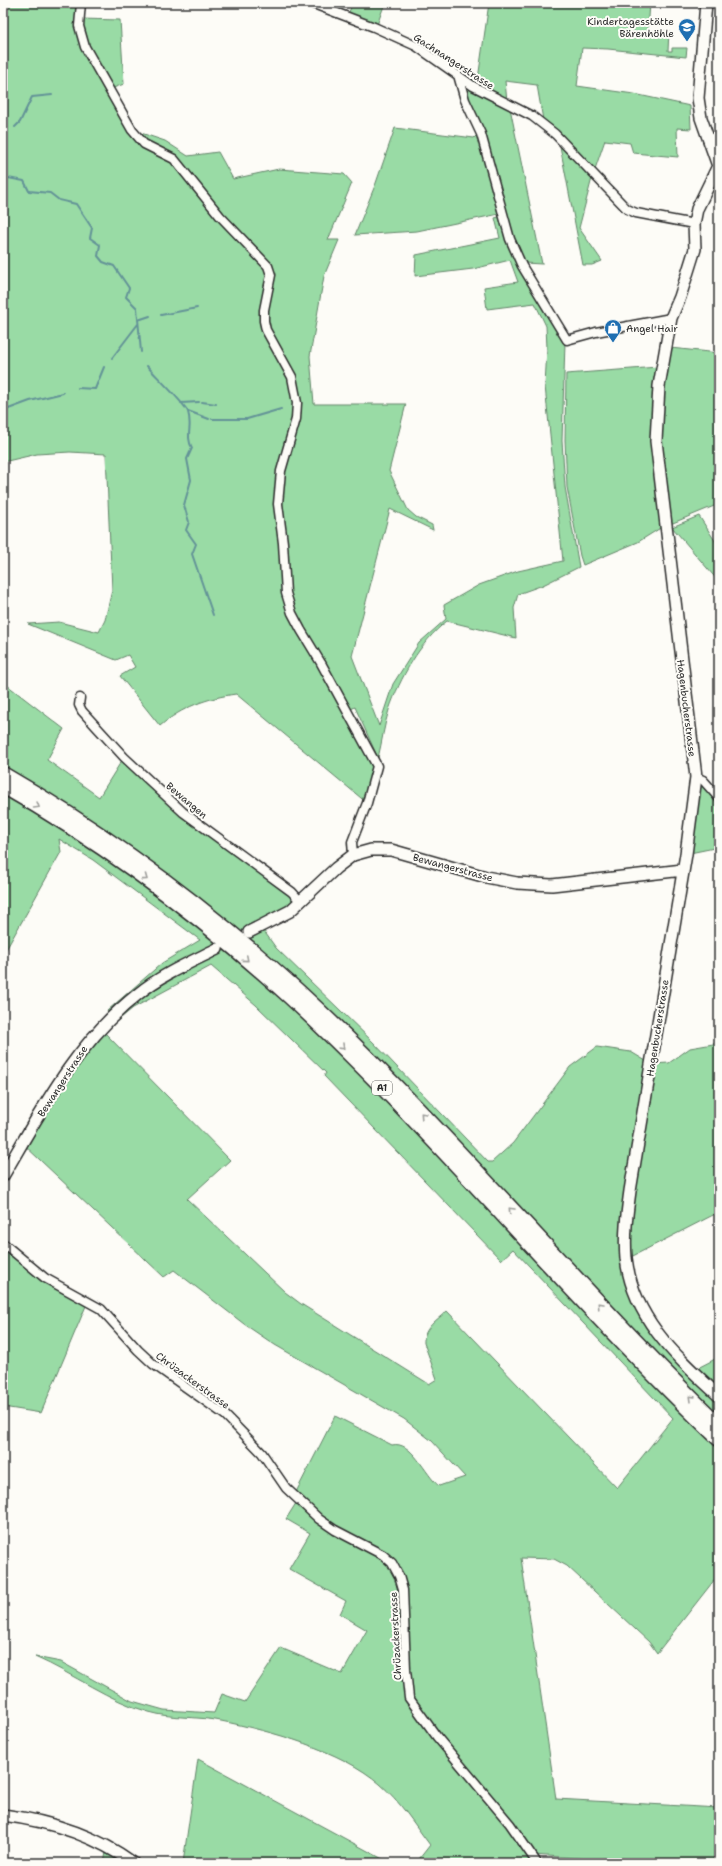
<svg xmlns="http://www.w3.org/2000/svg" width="722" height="1866" font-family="'Shantell Sans',sans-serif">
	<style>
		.green { fill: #99dba5; stroke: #628368; fill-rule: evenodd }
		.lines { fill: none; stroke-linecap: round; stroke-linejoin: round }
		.stream { stroke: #639397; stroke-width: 2 }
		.street-casing { stroke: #2b2b2b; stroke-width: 11 }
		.secondary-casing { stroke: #2b2b2b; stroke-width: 14 }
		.highway-casing { stroke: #2b2b2b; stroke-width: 17 }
		.street { stroke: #fdfcf7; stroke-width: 8 }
		.secondary { stroke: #fdfcf7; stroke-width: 11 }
		.highway { stroke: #fdfcf7; stroke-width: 14 }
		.oneway { stroke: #9e9e9b }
		.labels { text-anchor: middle; stroke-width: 4; stroke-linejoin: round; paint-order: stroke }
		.shield { fill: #fdfcf7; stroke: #6a6a68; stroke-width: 1 }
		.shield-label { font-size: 9px; font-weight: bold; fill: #2b2b2b }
		.poi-label { font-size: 10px; fill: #2b2b2b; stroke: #fdfcf7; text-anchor: end }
		.street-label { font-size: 10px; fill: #2b2b2b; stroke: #fdfcf7 }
	</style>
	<rect width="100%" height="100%" fill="#fdfcf7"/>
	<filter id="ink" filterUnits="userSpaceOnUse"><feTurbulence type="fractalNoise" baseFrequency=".025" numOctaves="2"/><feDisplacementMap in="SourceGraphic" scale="8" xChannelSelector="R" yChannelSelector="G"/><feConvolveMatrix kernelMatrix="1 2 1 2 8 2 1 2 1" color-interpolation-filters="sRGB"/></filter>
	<g filter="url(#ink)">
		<path class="green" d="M3,3h74l8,44 47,83 33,11 23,15 30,-4 15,27 46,-10 65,5 8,9 -24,57h11l-15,36 -14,80 4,48h92l-17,67 19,39 8,7 16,8 1,5 -43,-21 -38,147 27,70 14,-42 26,-41 27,-24 -2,-14 35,-20 39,-14 45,-10 -18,-175 2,-38 -1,-22 -11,-23 -48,6 -3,-22 34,-5 -8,-22 -37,9 -58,7 1,-21 84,-17 -5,-20 7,-2 8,23 55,103 -3,99 3,46 14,80 -36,18 -25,9 -4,14 2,30 -69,-17c-27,21 -47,57 -58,89 -5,15 -7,32 -11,48l-23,-51 -4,2 26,57 -10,37 -131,-109c-29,4 -54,13 -76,32l-40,-50 15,-9 -7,-12 -12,5 -88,-36 31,-2 40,10 6,-12 7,-30 -6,-136 -36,-2 -33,2 -34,8z
			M353,3h32l-8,22 -29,-11z
			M489,3h161l-2,28h21l-1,20h4v-3h15l-1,9 -78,-8 -26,-1 -5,38 57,8 56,12 1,23 -14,-1 1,29 -45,-4 -3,-10 -25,-3 -11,32 -51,-52 -6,-35 -32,-4 2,21 -40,-23h11z
			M81,19l39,1 4,64 -11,4 -25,-42z
			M469,86l41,22 32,156 -18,-1 -20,-50 -87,18 -62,4 21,-52 19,-55 79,10 7,-7 -16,-40z
			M559,141l33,37 -13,50 23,33 -10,4h-9z
			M670,348l49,5v151l-51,21 -9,-111 6,-25z
			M658,367l-4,11 1,19 7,130 -24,15 -55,23 -3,-9 -13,-69 -2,-47 1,-66z
			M699,516l20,31v35l-47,-55z
			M3,682l61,47 -17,31 52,37 25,-40 59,55 118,90 -40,25 15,21 97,94 115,120h4l21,-19 57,-76 27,-20 34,5 20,12 18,-1 21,-15 29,-5v169l-92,47 11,40 54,72 27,-14v217l-62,79 -8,-11 -82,-76 -13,-7 -33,-1 35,241 163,9v55h-71l-115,-8 4,8h-121l14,-18c-16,-21 -30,-44 -50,-61 -39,-34 -109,-53 -159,-63 -24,-5 -48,-2 -72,-9 -40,-11 -75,-38 -114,-55l26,5 71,39 32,9 50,3 8,-19 23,8 36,-54 61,26 25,-44 -27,-16 6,-13 -57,-32 21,-36 -24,-14 12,-19 -4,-4 41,-80 57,29c20,-5 33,30 47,41l26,-9 -33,-36 -28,-22 -129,-74 -31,-21 -70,-54 -10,7 -142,-134 89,-127 -4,-5 55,-48 38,-23 -107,-80 -34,-21 2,13 -58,103zM211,966l45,39 70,68 -2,3 177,184 12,-11 160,169 -56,70 -170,-177c-10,9 -24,17 -23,32l13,36 -8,5 -128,-80 -16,-12 -98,-93 43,-39 -126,-128 29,-24z
			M702,783l17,17v47l-29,6 9,-68z
			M3,1243l42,35 43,23 -47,112 -38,-6z
			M198,1759l192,104h-207z
			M107,1847l21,12 18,4h-42z"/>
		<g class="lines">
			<path class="stream" d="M15,127l5,-5 12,-25 20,-2
				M3,134l2,-2
				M3,177l21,4 5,10 21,2 9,7 17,4 16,24 -2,10 10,7 -2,11 5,6 11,4 15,22 -3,9 11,11 4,44
				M161,315l36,-7
				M138,320l12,-4
				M112,358l26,-34
				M147,366c7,8 39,39 41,46 5,15 -3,23 4,36l-5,11 4,21 -7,25 5,17 -3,8 10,14 -4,10 21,61
				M78,388l17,1 9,-22
				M202,402l14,2
				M181,403l18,-1
				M3,411l27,-10 33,-8
				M188,411l21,8
				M212,419h35l34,-10"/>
			<g class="street-casing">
				<path id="street" d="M81,3l-2,23 6,21 47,83 12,14 30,15 46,57 48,50 3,9 -7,35v11l2,9 26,47 5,26 -1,16 -15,52 -3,33 5,39 3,50 6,20 9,17 20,33 56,103 -10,37 -15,39 1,13
					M311,3l63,24 42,19 57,40 59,30 23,18 72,75 9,4 58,11
					M458,75l7,25 16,34 29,105 12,27 45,74 29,-8 75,-14
					M80,698l-1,7 3,6 42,46 59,55 109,80 9,10
					M696,777l7,3 16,18
					M3,1243l42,35 56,31 37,41 15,14 72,51 37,38 24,35 33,31 16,11 48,25 9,8 7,13 4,14 3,80 3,28 28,39 73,87 27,39"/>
			</g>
			<g class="secondary-casing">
				<path id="secondary" d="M706,3l-8,95 3,20 17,48
					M718,166l-21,43 -3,15 1,25 -15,48 -9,21 -12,68 -3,55 40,336 -10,77 -56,337c-3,22 -6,44 -4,67 7,61 51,99 93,138
					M249,932l41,-21 46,-43 17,-13 18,-5h20l95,27 31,6 35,2 131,-15
					M3,1176c39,-67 73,-133 135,-182 23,-19 53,-32 79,-45
					M3,1815c46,6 92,20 130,48"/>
			</g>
			<g class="highway-casing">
				<path id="highway" d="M3,774c106,61 204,134 294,216 149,137 277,295 422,435
					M3,786c104,59 199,131 287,211 151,140 280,301 429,442"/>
			</g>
			<use href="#street" class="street"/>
			<use href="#secondary" class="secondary"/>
			<use href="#highway" class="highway"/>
		</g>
		<defs><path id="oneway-chevron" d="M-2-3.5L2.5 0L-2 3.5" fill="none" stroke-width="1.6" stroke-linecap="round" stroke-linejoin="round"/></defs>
		<g class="oneway">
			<use href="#oneway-chevron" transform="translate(37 806) rotate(31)"/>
			<use href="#oneway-chevron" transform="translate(145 878) rotate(36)"/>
			<use href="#oneway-chevron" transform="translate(246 959) rotate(41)"/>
			<use href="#oneway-chevron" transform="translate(342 1047) rotate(44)"/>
			<use href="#oneway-chevron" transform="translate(423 1115) rotate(-133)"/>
			<use href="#oneway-chevron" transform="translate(511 1210) rotate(-133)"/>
			<use href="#oneway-chevron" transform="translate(600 1305) rotate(-133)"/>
			<use href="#oneway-chevron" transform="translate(691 1398) rotate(-136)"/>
		</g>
	</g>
	<defs>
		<g id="school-pin" transform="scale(0.9)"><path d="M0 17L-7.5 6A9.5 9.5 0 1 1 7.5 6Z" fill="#1f6fb2" stroke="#fdfcf7"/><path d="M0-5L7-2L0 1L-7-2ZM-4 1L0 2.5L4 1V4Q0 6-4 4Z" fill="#fff"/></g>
		<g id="shop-pin" transform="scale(0.9)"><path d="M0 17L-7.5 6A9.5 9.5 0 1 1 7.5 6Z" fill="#1f6fb2" stroke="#fdfcf7"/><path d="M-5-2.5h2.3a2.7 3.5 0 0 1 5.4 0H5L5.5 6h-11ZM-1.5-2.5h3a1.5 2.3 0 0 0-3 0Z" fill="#fff"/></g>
	</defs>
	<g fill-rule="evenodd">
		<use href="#school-pin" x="687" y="27"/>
		<use href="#shop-pin" x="613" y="328"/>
	</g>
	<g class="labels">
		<rect class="shield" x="372" y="1081" width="20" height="14" rx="3"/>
		<g class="shield-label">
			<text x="382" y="1091">A1</text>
		</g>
		<g class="poi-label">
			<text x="674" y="25">Kindertagesstätte<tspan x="674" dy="12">Bärenhöhle</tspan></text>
			<text x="626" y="332" text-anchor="start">Angel Hair</text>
		</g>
		<g class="street-label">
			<text transform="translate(454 61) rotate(33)" y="4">Gachnangerstrasse</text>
			<text transform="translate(687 708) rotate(83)" y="4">Hagenbucherstrasse</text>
			<text transform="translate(187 800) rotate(40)" y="4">Bewangen</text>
			<text transform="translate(453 867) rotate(15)" y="4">Bewangerstrasse</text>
			<text transform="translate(657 1028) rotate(-81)" y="4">Hagenbucherstrasse</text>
			<text transform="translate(62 1081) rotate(-57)" y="4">Bewangerstrasse</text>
			<text transform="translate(193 1380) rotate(36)" y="4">Chrüzackerstrasse</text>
			<text transform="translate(395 1636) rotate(-93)" y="4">Chrüzackerstrasse</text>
		</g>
	</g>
	<rect width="722" height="1866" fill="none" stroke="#fdfcf7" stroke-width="16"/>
	<rect x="8" y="8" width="706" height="1850" fill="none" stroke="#2b2b2b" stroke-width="1.5" filter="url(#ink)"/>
</svg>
